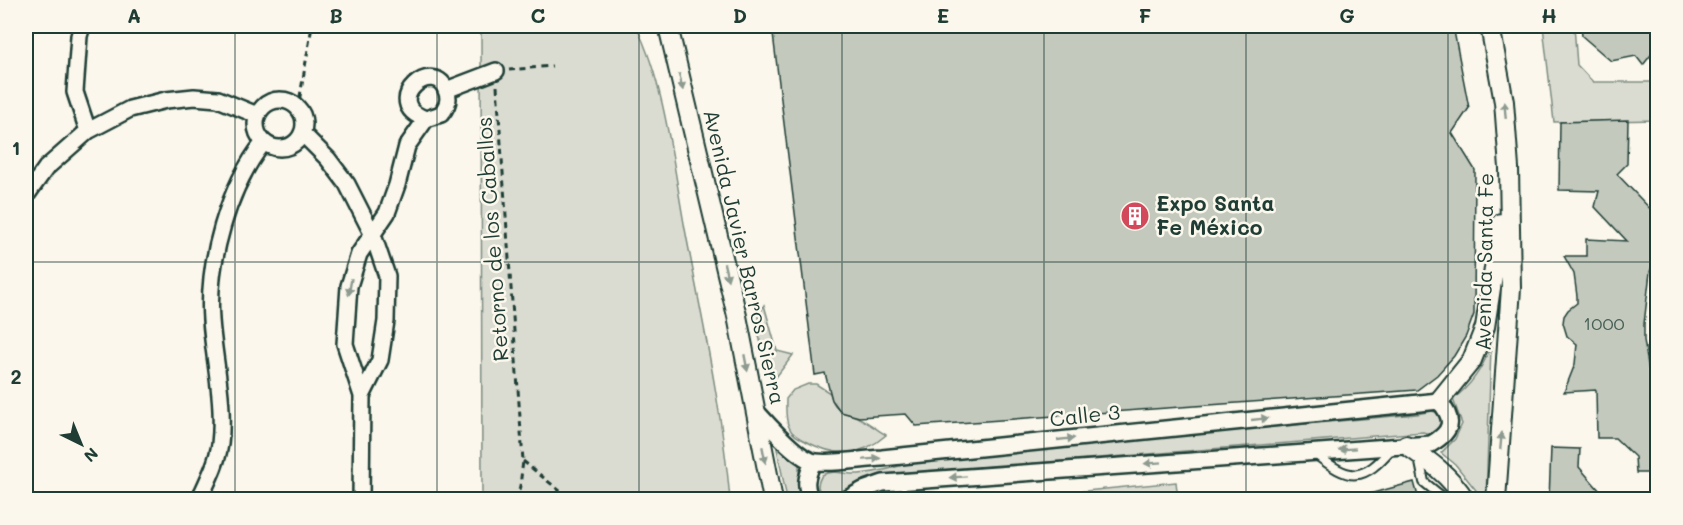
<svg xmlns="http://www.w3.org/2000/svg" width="1683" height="525" font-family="Mali,sans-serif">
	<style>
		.green { fill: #dbdcd1; stroke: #7d8c82; stroke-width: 1.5 }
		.building { fill: #c4c9be; stroke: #1f3d34; stroke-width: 1.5 }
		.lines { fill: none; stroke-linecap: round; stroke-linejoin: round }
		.service-casing { stroke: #1f3d34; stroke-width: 12 }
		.minor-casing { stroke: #1f3d34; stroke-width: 20 }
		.tertiary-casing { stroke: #1f3d34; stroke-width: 22 }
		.path { stroke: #1f3d34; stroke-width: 3; stroke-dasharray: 6 4.5; stroke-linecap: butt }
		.service { stroke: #fbf7ec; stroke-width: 8 }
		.minor { stroke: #fbf7ec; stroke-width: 15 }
		.tertiary { stroke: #fbf7ec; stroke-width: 18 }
		.oneway { fill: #8d9a90 }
		.grid { fill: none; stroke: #1f3d34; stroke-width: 1.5; stroke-opacity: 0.55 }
		.labels { text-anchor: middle; stroke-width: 5; stroke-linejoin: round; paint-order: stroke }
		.number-label { font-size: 18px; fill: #486056 }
		.poi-label { font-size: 21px; font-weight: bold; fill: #1f3d34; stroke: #fbf7ec; text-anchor: start }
		.street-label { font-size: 21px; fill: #1f3d34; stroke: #fbf7ec }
		.neatline { fill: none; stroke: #1f3d34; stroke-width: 2 }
		.grid-label { font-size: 20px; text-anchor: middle; font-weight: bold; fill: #1f3d34 }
	</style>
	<rect width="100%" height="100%" fill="#fbf7ec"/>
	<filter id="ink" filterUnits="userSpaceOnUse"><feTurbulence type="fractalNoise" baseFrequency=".0167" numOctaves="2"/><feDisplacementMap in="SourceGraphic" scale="12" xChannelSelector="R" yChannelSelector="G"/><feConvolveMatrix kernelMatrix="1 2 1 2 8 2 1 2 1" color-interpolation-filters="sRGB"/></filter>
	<g filter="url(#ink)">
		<path class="green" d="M481,26h155c29,59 37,138 49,203 17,90 37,180 45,270h-248z
			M1543,26h31l3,39 16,17h64v38l-103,2z
			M764,305l13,46 16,4 -20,26 -3,-2 -12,-47v-15z
			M1491,347l-5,152h-3l-28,-35 -14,-11 14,-14 7,-15 -9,-25c19,-14 29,-31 38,-52z
			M808,384h8l14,9c6,23 15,17 31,26 9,5 17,11 25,16 -25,22 -50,22 -79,7 -7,-4 -15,-7 -18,-15 -4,-7 -3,-20 -3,-28l7,-9z
			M1432,411l10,3 4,4 -9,18 -14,-4 -521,42c-13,1 -26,3 -38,8 -14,7 -23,17 -39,16 -8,-8 -9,-13 -3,-23 12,-6 24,0 37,-1 23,-2 43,-8 64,-16l494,-44z
			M776,444l16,15 7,3v30l3,7h-15z
			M1176,482l2,17h-174z"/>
		<path class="building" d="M772,26h681l16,82 -17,25 23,37 -1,144 -8,22 -12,20 -17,19 -20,15 -501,36 -10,-12 -47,3 -18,-5 -9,-12 -7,-27 -10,2z
			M1581,26h77v20l-15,19 -7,-9 -25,5 -29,-25z
			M1628,120l-1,44 -10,10 41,43v32l-8,23 -6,52v16l5,32 9,26v75h-22l-1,-16 -20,-19h-18l-1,-48 -32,2 11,-28 2,-20 -10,-8 -4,-13 1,-7 4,-6 9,-7v-7l-3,-22 -10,-18h22v-17l41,2 -32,-34 4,-16 -40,-1 1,-68z
			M1551,448l29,1 -1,18 29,33h-59z
			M1414,482l5,18h-54v-5z"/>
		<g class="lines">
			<g class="service-casing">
				<path id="service" d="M1314,453c37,29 48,30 79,-6
					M1419,458l5,24 22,18"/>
			</g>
			<g class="minor-casing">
				<path id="minor" d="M82,26l-3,10 -4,56 13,39
					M446,90l50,-19
					M256 124a24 24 0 1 1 48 0a24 24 0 1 1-48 0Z
					M302,133l26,26 19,25 26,51 14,41 -1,45 -6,39 -18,36
					M26,196l20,-28 42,-37 42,-22 36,-9 28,-3 24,2 39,16
					M755,410c12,13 43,50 61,52 20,2 46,-3 66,-4l557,-57c16,19 14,30 -8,43l-548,39 -20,7 -18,10
					M199,500c8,-18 18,-36 21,-56 5,-42 -6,-83 -9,-124 -4,-58 17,-133 53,-178
					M361,500l1,-104 -17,-52 4,-58 10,-32 28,-41 10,-28 10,-39 19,-27 15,-5c5,-6 9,-13 6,-21 -11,-39 -69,10 -21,26
					M812,500c-9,-14 -5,-24 1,-38"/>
			</g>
			<g class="tertiary-casing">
				<path id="tertiary" d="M668,26l69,290 36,184
					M1490,26l14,76 5,66 2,120 -15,212
					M1439,401l33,-41 13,-33 16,-104
					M1406,445c22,15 45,31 59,55"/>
			</g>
			<path class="path" d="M509,70l43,-4
				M497,86l26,375 -3,25 -4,14
				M298,108l14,-82
				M523,461l48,39"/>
			<use href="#service" class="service"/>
			<use href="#minor" class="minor"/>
			<use href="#tertiary" class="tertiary"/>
		</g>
		<defs><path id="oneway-solid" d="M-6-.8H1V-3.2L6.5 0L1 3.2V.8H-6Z" transform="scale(1.5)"/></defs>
		<g class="oneway">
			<use href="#oneway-solid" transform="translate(681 82) rotate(77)"/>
			<use href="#oneway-solid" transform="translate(1505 110) rotate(-95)"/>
			<use href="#oneway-solid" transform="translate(726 272) rotate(77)"/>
			<use href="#oneway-solid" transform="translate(350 287) rotate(100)"/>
			<use href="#oneway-solid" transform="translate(746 363) rotate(79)"/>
			<use href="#oneway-solid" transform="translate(1260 419) rotate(-6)"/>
			<use href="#oneway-solid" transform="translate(1066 439) rotate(-6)"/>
			<use href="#oneway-solid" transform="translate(1501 441) rotate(-85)"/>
			<use href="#oneway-solid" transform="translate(1347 449) rotate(176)"/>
			<use href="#oneway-solid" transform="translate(764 455) rotate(79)"/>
			<use href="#oneway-solid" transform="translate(872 459) rotate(-4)"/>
			<use href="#oneway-solid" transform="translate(1153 463) rotate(176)"/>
			<use href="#oneway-solid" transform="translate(958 477) rotate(176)"/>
		</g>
	</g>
	<path class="grid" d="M235,26v474M437,26v474M639,26v474M842,26v474M1044,26v474M1246,26v474M1448,26v474M26,262h1632"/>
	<defs>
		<g id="building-disc" transform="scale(1.5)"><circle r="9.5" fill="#d1495b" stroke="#fbf7ec"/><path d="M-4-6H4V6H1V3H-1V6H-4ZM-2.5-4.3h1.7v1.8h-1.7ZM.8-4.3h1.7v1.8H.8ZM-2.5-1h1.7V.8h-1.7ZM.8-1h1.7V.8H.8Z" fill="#fff"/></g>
	</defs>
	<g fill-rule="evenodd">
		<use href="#building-disc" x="1135" y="216"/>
	</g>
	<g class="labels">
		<g class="number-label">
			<text x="1604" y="330">1000</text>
		</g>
		<g class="poi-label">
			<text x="1156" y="211">Expo Santa<tspan x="1156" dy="24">Fe México</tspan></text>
		</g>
		<g class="street-label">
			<text transform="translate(493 239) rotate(-94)" y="7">Retorno de los Caballos</text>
			<text transform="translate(744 257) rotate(77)" y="7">Avenida Javier Barros Sierra</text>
			<text transform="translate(1485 262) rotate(-89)" y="7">Avenida Santa Fe</text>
			<text transform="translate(1085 416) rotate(-6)" y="7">Calle 3</text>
		</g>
	</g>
	<rect width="1683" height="525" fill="none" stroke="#fbf7ec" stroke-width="66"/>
	<g transform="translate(81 444) rotate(137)" stroke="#fbf7ec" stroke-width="4.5" paint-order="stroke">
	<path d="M0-4.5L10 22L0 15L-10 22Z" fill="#1f3d34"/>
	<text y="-9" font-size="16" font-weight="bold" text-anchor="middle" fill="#1f3d34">N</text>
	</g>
	<rect x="33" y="33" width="1617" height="459" class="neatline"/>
	<g class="grid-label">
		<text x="134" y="23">A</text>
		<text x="336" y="23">B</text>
		<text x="538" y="23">C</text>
		<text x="740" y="23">D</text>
		<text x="943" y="23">E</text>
		<text x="1145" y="23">F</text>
		<text x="1347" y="23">G</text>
		<text x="1549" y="23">H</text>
		<text x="16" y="155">1</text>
		<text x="16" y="384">2</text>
	</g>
</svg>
